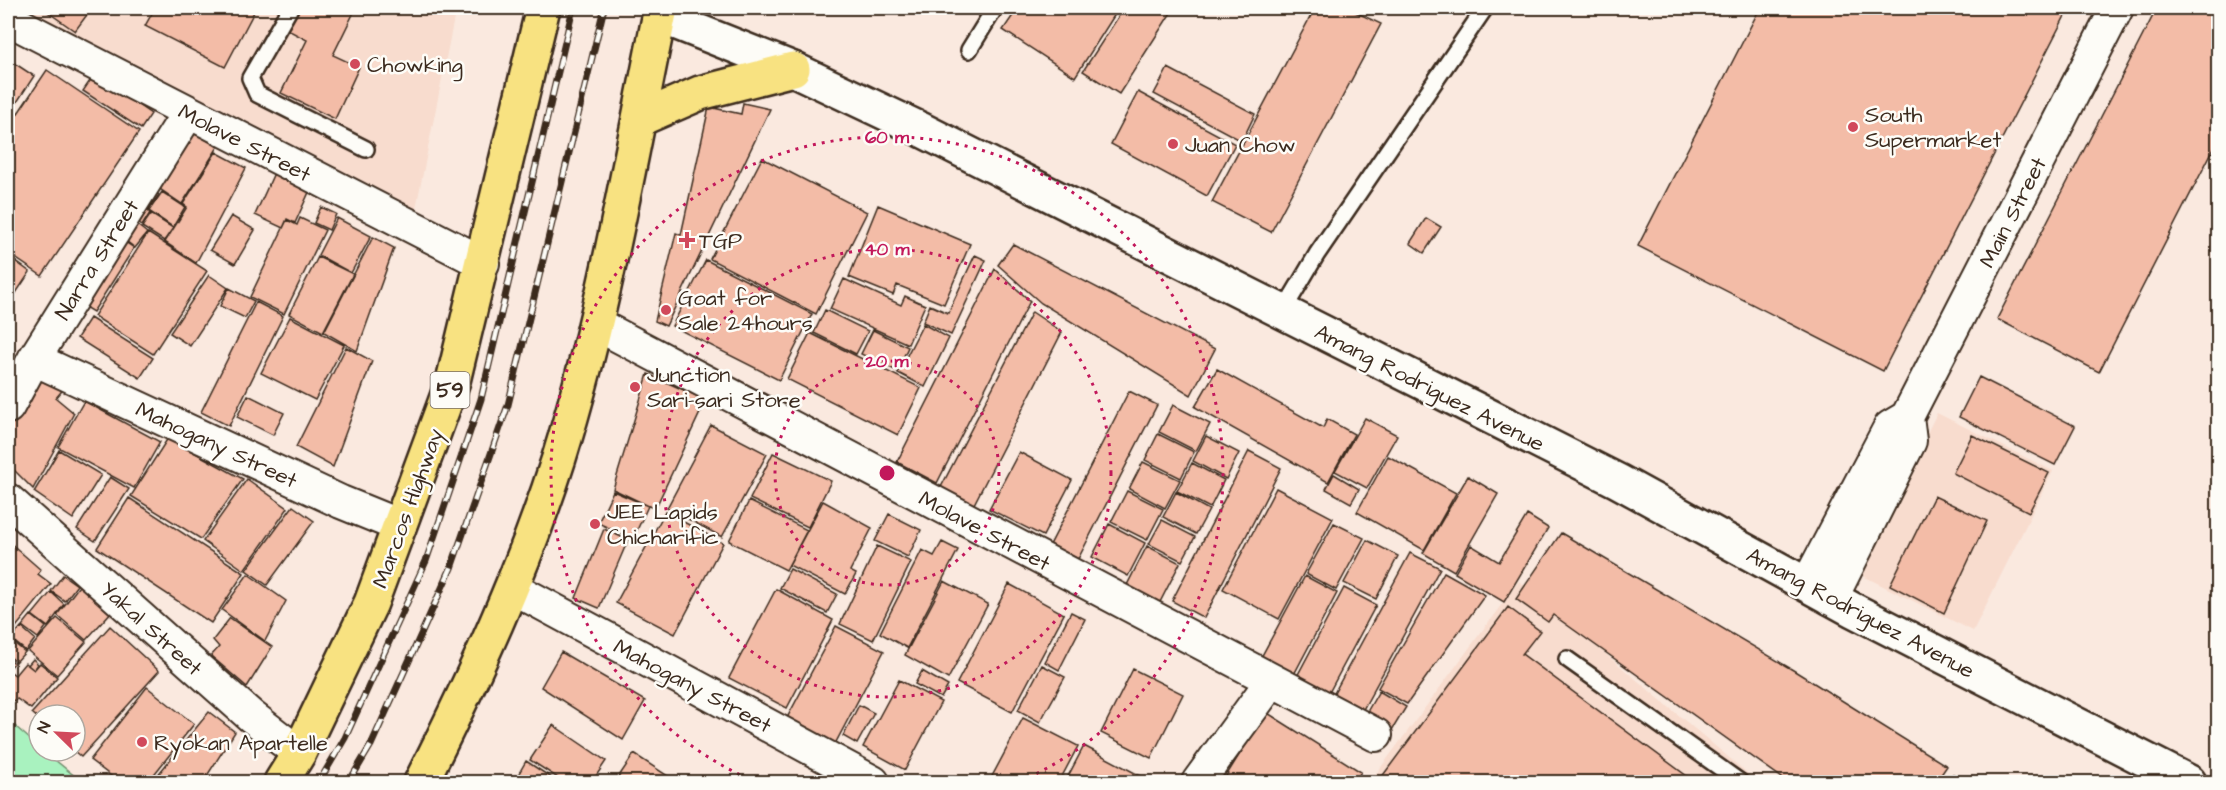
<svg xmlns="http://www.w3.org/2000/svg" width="2226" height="790" font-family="'Architects Daughter',sans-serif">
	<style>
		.built { fill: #f8dcce }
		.green { fill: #a9f2bf; stroke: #728e6e; stroke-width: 1.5 }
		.building { fill: #f3bca7; stroke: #3b2a1e; stroke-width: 1.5 }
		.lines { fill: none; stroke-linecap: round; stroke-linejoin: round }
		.service-casing { stroke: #3b2a1e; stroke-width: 20 }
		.minor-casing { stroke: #3b2a1e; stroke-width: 36 }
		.secondary-casing { stroke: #3b2a1e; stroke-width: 38 }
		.primary-casing { stroke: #3b2a1e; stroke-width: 38 }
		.service { stroke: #fdfcf7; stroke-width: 15 }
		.minor { stroke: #fdfcf7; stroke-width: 32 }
		.secondary { stroke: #fdfcf7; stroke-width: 33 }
		.primary { stroke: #f8e281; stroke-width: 33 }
		.rail-casing { stroke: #3b2a1e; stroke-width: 7 }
		.rail { stroke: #fdfcf7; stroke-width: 4.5; stroke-dasharray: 14; stroke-linecap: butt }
		.ring { fill: none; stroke: #c2185b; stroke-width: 3; stroke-dasharray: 3 6 }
		.poi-dot { fill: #d1495b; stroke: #fdfcf7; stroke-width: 2 }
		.labels { text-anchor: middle; stroke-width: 5; stroke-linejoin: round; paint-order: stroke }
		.shield { fill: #fdfcf7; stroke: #75695f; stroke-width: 1.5 }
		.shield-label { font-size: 21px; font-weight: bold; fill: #3b2a1e }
		.poi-label { font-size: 22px; fill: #3b2a1e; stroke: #fdfcf7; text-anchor: start }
		.street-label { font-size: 22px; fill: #3b2a1e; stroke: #fdfcf7 }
		.centre { fill: #c2185b; stroke: #fdfcf7; stroke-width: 3 }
		.ring-label { font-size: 18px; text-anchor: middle; font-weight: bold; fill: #c2185b; stroke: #fdfcf7; stroke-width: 5; stroke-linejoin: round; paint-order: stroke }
	</style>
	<rect width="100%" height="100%" fill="#fae9df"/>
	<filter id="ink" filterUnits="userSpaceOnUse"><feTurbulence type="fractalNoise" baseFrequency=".0167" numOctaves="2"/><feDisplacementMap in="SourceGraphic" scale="12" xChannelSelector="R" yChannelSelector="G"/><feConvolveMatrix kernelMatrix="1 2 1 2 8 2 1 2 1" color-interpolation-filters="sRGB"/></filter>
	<g filter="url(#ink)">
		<path class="built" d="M22,8h434l-41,205 -177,-93z
			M1937,413l116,58 -80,160 -116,-58z
			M1519,581l239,201h-388z"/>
		<path class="green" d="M8,720l31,27v4h5l38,31h-74z"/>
		<path class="building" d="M42,8h50l-17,23z
			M155,8h101l-31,59 -80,-41z
			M296,8h60l-23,47 26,12 -24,52 -54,-26 26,-53 -21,-11z
			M1018,8h101l-44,69 -72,-47z
			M1124,8h50l-55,86 -36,-23z
			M1315,8h32l34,16 -110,208 -59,-30z
			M1760,8h309l-186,363 -245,-125z
			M2157,8h61v132l-119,232 -102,-53z
			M8,59l26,17 -26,40z
			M1168,68l87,46 -13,27 -88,-47z
			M47,70l92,62 -97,144 -34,-23v-125z
			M94,75l57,39 -10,15 -58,-38z
			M1138,92l97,52 -28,52 -96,-52z
			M743,103l27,6 -104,217 -11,-5 21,-88 5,2 28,-128 32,7z
			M189,129l29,18 -36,57 -28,-19z
			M216,152l30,16 -50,95 -31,-21 22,-35 -4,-3z
			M762,158l105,54 -51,102 -106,-55z
			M274,173l36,17 -15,33 -8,-4 -4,9 -28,-13z
			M153,191l6,4 -7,10 -5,-4z
			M162,192l23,15 -12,20 -24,-16z
			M147,203l4,2 -3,6 2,2 -8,13 -7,-5z
			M878,205l92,39 -26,60 -47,-19 -4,10 -44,-18z
			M321,207l15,7 -7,16 -15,-7z
			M151,214l22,14 -9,13 -22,-14z
			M231,216l24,14 -20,34 -25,-14z
			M300,218l25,12 -41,84 -34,-17 37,-77 10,5z
			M337,218l34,18 -20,37 -33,-18z
			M1426,218l15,9 -17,26 -14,-10z
			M132,221l15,12 -12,15 -14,-11z
			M148,233l59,38 -54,83 -59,-38z
			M373,237l21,11 -37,103 -33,-19z
			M119,238l15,10 -41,64 -10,-6z
			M1013,244l202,105 -24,46 -150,-92 -43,-38z
			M975,255l11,5 -35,75 -28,-13 7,-17 18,8z
			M8,256l22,16 -22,33z
			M318,257l35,17 -30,58 -34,-18z
			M706,260l106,54 -33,66 -107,-54z
			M995,269l35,32 -93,182 -40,-21z
			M209,275l19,13 -38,58 -20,-13z
			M844,279l57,26 4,-9 20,9 -17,39 -78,-35z
			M229,288l25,13 -9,17 -25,-12z
			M256,302l27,14 -54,110 -28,-14z
			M825,310l43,21 -12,23 -42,-21z
			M1032,312l30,20 -90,176 -33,-17z
			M290,317l54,28 -29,55 -54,-27z
			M90,318l63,40 -13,20 -63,-40z
			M923,324l26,14 -24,49 -27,-14z
			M873,330l35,17 -11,24 -36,-17z
			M810,333l111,55 -23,47 -111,-56z
			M346,347l26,14 -39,106 -37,-20z
			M1217,369l106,59 4,-9 27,15 -26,48 -133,-75z
			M41,371l25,15 -10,12 18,15 -41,76 -25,-25v-43z
			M648,374l58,26 -51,109 -42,-20z
			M1979,377l96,49 -20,39 -96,-48z
			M1129,391l28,14 -79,154 -28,-14z
			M248,395l36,18 -11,22 -36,-18z
			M84,401l76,41 -26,46 -76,-41z
			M1173,405l37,19 -14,27 -37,-19z
			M1365,418l32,17 -30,53 -32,-17z
			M711,425l56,29 -45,83 -55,-29z
			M1158,434l36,18 -13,26 -36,-18z
			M1972,435l77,38 -20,39 -76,-39z
			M1206,436l33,17 -13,26 -33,-18z
			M168,438l75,41 -42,60 -70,-43z
			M59,450l42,25 -28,44 -39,-27z
			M1249,451l32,17 -77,150 -32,-17z
			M1019,452l53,28 -29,56 -54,-27z
			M773,453l58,28 -23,46 -58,-28z
			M1388,456l68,37 -32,57 -67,-38z
			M1143,462l37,18 -15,28 -36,-19z
			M1192,463l32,17 -14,28 -33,-17z
			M1334,474l25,15 -8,14 -25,-14z
			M1468,476l30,18 -44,77 -31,-18z
			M110,477l19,12 -34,52 -18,-12z
			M247,479l41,29 -44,62 -41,-29z
			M1276,488l57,30 -54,101 -56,-30z
			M613,491l35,15 -15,33 -35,-16z
			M1127,491l36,18 -16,31 -36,-18z
			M1176,492l33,18 -13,24 -33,-17z
			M1934,496l53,25 -43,92 -54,-28z
			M129,498l115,75 -33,50 -114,-75z
			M749,501l58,29 -21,40 -57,-29z
			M823,501l49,27 -22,43 6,3 -11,20 -56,-29z
			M293,506l21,15 -47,64 -21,-15z
			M665,512l58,31 -48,91 -59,-31z
			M889,514l32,16 -13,27 -33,-16z
			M1527,515l21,13 -44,74 -49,-29 16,-28 28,17z
			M1162,520l33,17 -13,24 -33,-17z
			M1334,523l30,15 -28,52 -30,-16z
			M1109,524l36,19 -17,33 -36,-19z
			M604,529l24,11 -29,68 -23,-10z
			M1561,533l232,137 154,96 -11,16h-157l3,-4 -229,-163 -5,7 -32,-23z
			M1367,540l31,16 -22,43 -32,-16z
			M8,541l33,29 -3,4 13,10 -43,53z
			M942,542l16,8 -51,98 -27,-15 42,-83 12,6z
			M877,546l34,16 -38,78 -33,-16z
			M1147,546l33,17 -22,43 -33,-17z
			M1410,553l30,15 -80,147 -29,-16z
			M790,569l47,25 -10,19 -47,-25z
			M1444,572l41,23 -78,109 -29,-16z
			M248,574l38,27 -21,40 -43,-31z
			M63,575l14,10 -12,16 -14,-10z
			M1305,576l32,17 -46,87 -33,-17z
			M944,581l44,23 -40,75 -43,-24z
			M82,582l31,28 -27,30 -29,-25z
			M1009,584l55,30 -52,98 -55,-29z
			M1344,588l32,17 -51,95 -31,-18z
			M776,589l57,31 -46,88 -58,-30z
			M51,592l13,12 -16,23 -16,-12z
			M1508,607l32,24 -18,23 173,128h-317z
			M1071,612l14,7 -26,51 -14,-8z
			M31,615l15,12 -8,11 -16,-12z
			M57,618l29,24 -29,33 -29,-24z
			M230,618l42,29 -25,40 -36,-31 8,-9 -6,-7z
			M110,626l49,45 -78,86 -7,-6 1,-36h-36v4l-7,-6z
			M836,626l48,25 -49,93 -48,-26z
			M21,627l14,12 -9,12 -15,-12z
			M10,640l15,12 -9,10 -8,-7z
			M561,652l84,49 -22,39 -82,-53z
			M8,657l6,6 -5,6 -1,-1z
			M33,659l5,5 -4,6 -6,-5z
			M25,663l9,7 6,-7 17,14 -26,32 -14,-10 -3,2 -6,-5v-26l7,5z
			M1042,665l23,12 -25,45 -22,-12z
			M1133,669l50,25 -32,64 -50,-25z
			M922,671l26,15 -7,12 -26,-14z
			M899,680l42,22 -36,68 -42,-23z
			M147,687l47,37 -46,58h-29l-29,-22z
			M1379,691l27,16 -20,33 -26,-16z
			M859,705l15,8 -17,31 -14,-8z
			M209,712l26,20 -32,50h-51z
			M1266,712l95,60 -7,10h-119l-9,-6z
			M1023,718l55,28 -19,36h-70z
			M553,725l53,36 -14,21h-28l-34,-22z
			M1084,746l68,36h-87z
			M634,754l43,28h-62z
			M526,761l32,21h-44z
			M1953,774l14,8h-19z"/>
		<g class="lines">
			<g class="service-casing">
				<path id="service" d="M290,8l-40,70 7,16 109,55
					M969,50l26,-42
					M1282,313l35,-59 168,-246
					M1567,659l173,123"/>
			</g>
			<g class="minor-casing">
				<path id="minor" d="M8,19l475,244
					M596,324l780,411
					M34,359l307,143 59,24
					M8,407l26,-48 154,-246
					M8,500l243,216 48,37
					M1807,585l83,-158 17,-10 210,-409
					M513,588l360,194
					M1831,599l79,-158 -3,-24
					M1198,782l73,-100"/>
			</g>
			<g class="secondary-casing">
				<path id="secondary" d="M660,16l133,53 129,61 696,351 235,129 336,172"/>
			</g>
			<g class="primary-casing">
				<path id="primary" d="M640,119l60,-26 93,-24
					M281,782l18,-29 72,-150 82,-222 90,-373
					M421,782c53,-105 102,-211 138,-324 46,-148 71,-300 102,-450"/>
			</g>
			<use href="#service" class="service"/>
			<use href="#minor" class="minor"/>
			<use href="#secondary" class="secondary"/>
			<use href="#primary" class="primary"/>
			<g class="rail-casing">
				<path id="rail" d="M319,782l26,-44 81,-177 55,-162 92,-391
					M349,782l22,-37 80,-177 57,-163 96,-397"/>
			</g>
			<use href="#rail" class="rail"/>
		</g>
	</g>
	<g class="ring">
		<circle cx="887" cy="473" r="112"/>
		<circle cx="887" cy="473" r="224"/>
		<path d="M756 782A336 336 0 1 1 1018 782"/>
	</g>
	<g class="poi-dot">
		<circle cx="355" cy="64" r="6"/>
		<circle cx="1853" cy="127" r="6"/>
		<circle cx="1173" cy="144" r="6"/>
		<path d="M684 231h6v6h6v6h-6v6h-6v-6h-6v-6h6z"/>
		<circle cx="666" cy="310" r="6"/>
		<circle cx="635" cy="387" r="6"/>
		<circle cx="595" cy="524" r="6"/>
		<circle cx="142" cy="742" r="6"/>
	</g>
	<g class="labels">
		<rect class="shield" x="430.5" y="372" width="39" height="36" rx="4.5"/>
		<g class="shield-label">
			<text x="450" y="397">59</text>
		</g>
		<g class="poi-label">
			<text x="367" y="72">Chowking</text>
			<text x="1865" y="122">South<tspan x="1865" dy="25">Supermarket</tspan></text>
			<text x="1185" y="152">Juan Chow</text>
			<text x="699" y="248">TGP</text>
			<text x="678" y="305">Goat for<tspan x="678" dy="25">Sale 24hours</tspan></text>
			<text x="647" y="382">Junction<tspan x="647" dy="25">Sari-sari Store</tspan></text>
			<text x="607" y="519">JEE Lapids<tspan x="607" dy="25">Chicharific</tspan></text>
			<text x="154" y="750">Ryokan Apartelle</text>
		</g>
		<g class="street-label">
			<text transform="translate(245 142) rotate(27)" y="8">Molave Street</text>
			<text transform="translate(2012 212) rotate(-63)" y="8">Main Street</text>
			<text transform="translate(96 259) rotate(-58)" y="8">Narra Street</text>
			<text transform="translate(1430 387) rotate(27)" y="8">Amang Rodriguez Avenue</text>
			<text transform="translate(217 444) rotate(25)" y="8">Mahogany Street</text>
			<text transform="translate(407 508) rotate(-70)" y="8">Marcos Highway</text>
			<text transform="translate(985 530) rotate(28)" y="8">Molave Street</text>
			<text transform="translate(1861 612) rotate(28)" y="8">Amang Rodriguez Avenue</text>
			<text transform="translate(152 628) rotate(42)" y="8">Yakal Street</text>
			<text transform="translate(693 685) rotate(28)" y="8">Mahogany Street</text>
		</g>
	</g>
	<circle cx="887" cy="473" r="9" class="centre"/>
	<g class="ring-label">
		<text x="887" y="143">60 m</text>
		<text x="887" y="255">40 m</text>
		<text x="887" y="367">20 m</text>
	</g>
	<rect width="2226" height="790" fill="none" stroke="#fdfcf7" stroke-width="30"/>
	<rect x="15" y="15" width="2196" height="760" fill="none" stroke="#3b2a1e" stroke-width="2" filter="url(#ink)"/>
	<g transform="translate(57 733) rotate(294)"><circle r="28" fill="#fdfcf7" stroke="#afa8a0" stroke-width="1.5"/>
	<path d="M0-4.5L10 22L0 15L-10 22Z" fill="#d1495b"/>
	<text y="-9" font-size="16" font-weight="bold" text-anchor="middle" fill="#3b2a1e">N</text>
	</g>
</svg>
